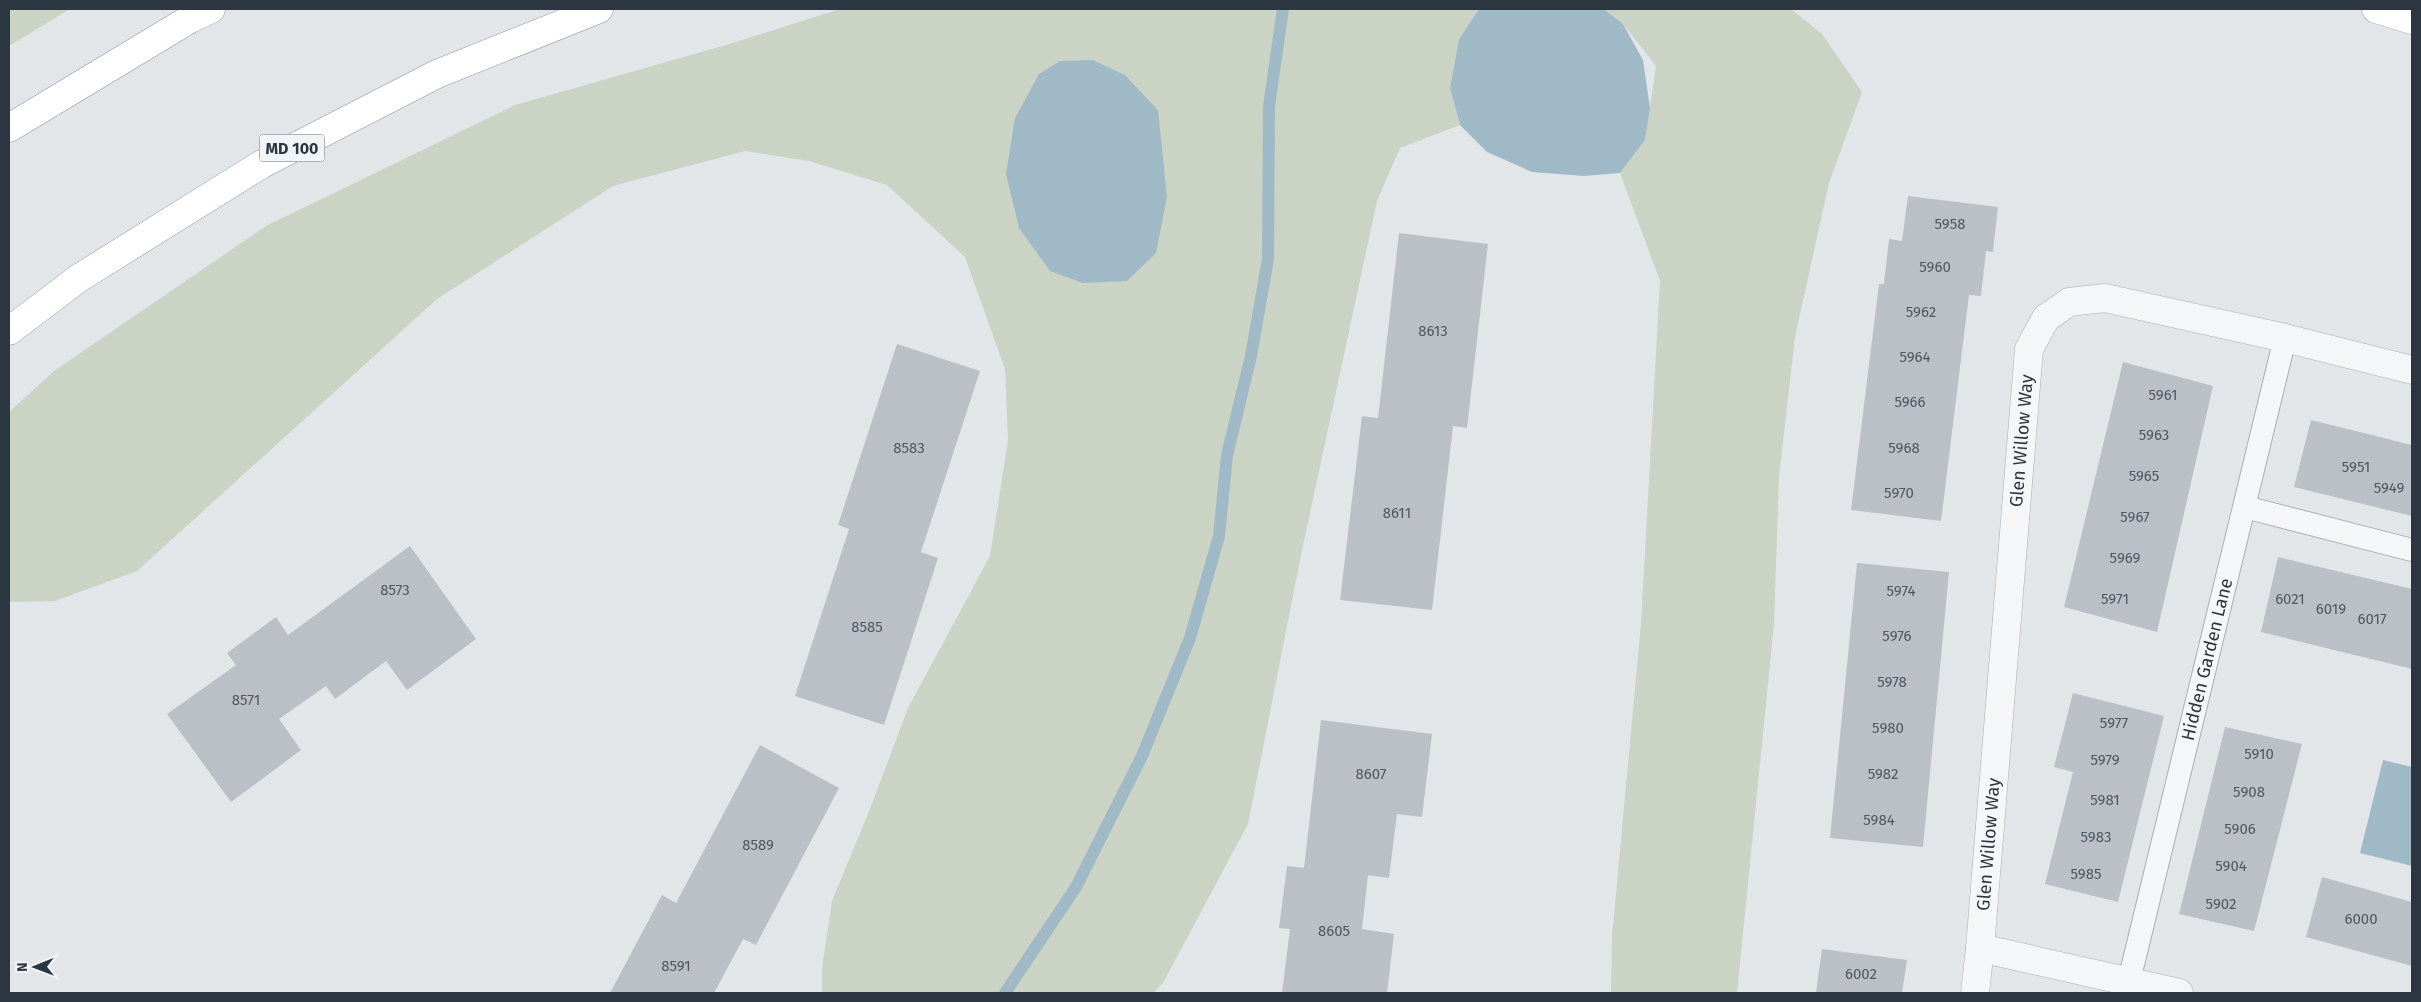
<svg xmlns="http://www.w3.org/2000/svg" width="2421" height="1002" font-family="'Fira Sans',sans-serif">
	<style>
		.green { fill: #cad3c4; fill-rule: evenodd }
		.water { fill: #a0b9c7 }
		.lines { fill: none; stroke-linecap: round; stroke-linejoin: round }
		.stream { stroke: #a0b9c7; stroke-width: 12 }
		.building { fill: #bac0c6 }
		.service-casing { stroke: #a7aeb3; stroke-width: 24 }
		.minor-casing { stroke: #a7aeb3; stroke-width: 29 }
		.motorway-casing { stroke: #8b969f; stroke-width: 29 }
		.service { stroke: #f5f6f8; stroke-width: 22 }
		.minor { stroke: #f5f6f8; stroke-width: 28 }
		.motorway { stroke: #fff; stroke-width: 28 }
		.labels { text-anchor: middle; stroke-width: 4; stroke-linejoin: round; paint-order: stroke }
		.number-label { font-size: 15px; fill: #4f5862 }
		.shield { fill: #f2f5f7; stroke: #676f77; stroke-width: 1 }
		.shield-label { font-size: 16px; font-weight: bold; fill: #2b3640 }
		.street-label { font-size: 18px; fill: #2b3640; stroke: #f2f5f7 }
	</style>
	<rect width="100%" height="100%" fill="#e2e6e9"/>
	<path class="green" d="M9,9h61l-61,37z
		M840,9h639l-20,30 -9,49 10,37 -60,23 -23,53 -76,354 -53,269 -84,157 -10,12h-332v-25l10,-67 38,-92 38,-101 82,-152 18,-116 -3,-71 -40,-112 -78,-72 -78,-24 -64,-10 -132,35 -176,113 -300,272 -82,30 -46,1v-190l45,-41 212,-145 249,-121 211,-60zM1093,60l32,15 33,35z
		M1604,9h187l31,25 40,58 -33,91 -34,154 -16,140 -5,147 -37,369h-126l1,-56 29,-313 19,-343 -40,-108 25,-33 11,-74 -33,-42z"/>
	<path class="water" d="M1479,9h125l19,15 20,36 7,48 -5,32 -25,33 -36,3 -52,-4 -45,-20 -27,-27 -10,-37 9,-49z
		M1093,60l32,15 33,35 9,87 -11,56 -29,28 -44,2 -33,-12 -31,-43 -13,-54 9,-56 24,-44 21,-13z
		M2383,760l29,7v99l-52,-13z"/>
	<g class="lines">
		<path class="stream" d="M1005,993l71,-106 66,-131 48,-118 29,-102 8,-81 24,-99 17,-97 1,-153 14,-97"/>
	</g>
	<path class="building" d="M1908,196l90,11 -5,45 -7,-1 -5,45 -12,-1 -28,226 -90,-11 28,-226h5l5,-45 13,2z
		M1399,233l89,11 -21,184 -14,-2 -21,184 -92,-10 22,-184 16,2z
		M897,344l83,27 -59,181 17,6 -54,167 -89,-29 54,-167 -11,-4z
		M2123,362l90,24 -56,246 -93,-25z
		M2311,420l101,25v71l-118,-29z
		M410,546l66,93 -69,51 -21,-29 -51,38 -9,-13 -47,33 22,31 -70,52 -64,-88 69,-49 -9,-12 49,-36 12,18z
		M2278,557l134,32v80l-151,-37z
		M1857,563l92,9 -26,275 -93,-9z
		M2073,693l91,23 -46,186 -73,-18 28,-112 -19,-5z
		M1321,720l111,14 -10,83 -25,-3 -8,64 -21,-3 -6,54 32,5 -7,59h-105l8,-64 -11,-1 8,-62 17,2z
		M2225,727l77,17 -48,187 -75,-17z
		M760,745l79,43 -83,157 -13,-6 -29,54h-104l52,-98 14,8z
		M2322,877l90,25v64l-106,-29z
		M1822,949l85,11 -5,33h-86z"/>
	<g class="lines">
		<g class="service-casing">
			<g id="service">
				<path d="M2245,507l167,43"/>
				<path id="s1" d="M2129,981l156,-643"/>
			</g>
		</g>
		<g class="minor-casing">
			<g id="minor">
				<path id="s2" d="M1980,948l49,-599 17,-31 23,-16 36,-4 180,40 127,32"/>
				<path d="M1975,993l5,-45 199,45"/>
			</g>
		</g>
		<g class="motorway-casing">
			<path id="motorway" d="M2376,9l36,11
				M9,128l181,-109 21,-10
				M9,331l70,-53 183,-114 175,-90 162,-65"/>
		</g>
		<use href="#service" class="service"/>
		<use href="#minor" class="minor"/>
		<use href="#motorway" class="motorway"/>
	</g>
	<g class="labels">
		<g class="number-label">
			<text x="1950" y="229">5958</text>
			<text x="1935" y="272">5960</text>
			<text x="1921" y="317">5962</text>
			<text x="1433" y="336">8613</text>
			<text x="1915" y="362">5964</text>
			<text x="2163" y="400">5961</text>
			<text x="1910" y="407">5966</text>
			<text x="2154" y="440">5963</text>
			<text x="909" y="453">8583</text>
			<text x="1904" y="453">5968</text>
			<text x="2356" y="472">5951</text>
			<text x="2144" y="481">5965</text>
			<text x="2389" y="493">5949</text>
			<text x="1899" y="498">5970</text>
			<text x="1397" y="518">8611</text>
			<text x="2135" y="522">5967</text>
			<text x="2125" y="563">5969</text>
			<text x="395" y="595">8573</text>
			<text x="1901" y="596">5974</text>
			<text x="2115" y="604">5971</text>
			<text x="2290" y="604">6021</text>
			<text x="2331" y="614">6019</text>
			<text x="2372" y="624">6017</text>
			<text x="867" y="632">8585</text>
			<text x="1897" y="641">5976</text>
			<text x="1892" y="687">5978</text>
			<text x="246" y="705">8571</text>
			<text x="2114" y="728">5977</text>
			<text x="1888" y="733">5980</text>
			<text x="2259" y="759">5910</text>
			<text x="2105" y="765">5979</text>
			<text x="1371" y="779">8607</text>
			<text x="1883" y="779">5982</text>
			<text x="2249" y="797">5908</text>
			<text x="2105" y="805">5981</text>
			<text x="1879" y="825">5984</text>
			<text x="2240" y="834">5906</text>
			<text x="2096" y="842">5983</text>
			<text x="758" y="850">8589</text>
			<text x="2231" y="871">5904</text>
			<text x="2086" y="879">5985</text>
			<text x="2221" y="909">5902</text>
			<text x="2361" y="924">6000</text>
			<text x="1334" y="936">8605</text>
			<text x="676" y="971">8591</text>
			<text x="1861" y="979">6002</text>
		</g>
		<rect class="shield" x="259.5" y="134.5" width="65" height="27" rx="4"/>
		<g class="shield-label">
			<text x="292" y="154">MD 100</text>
		</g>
		<g class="street-label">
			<text dy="6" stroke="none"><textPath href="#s2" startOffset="509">Glen Willow Way</textPath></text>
			<text dy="6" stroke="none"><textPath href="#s1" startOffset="331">Hidden Garden Lane</textPath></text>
			<text dy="6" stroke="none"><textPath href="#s2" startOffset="104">Glen Willow Way</textPath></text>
		</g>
	</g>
	<rect width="2421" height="1002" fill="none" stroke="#2b3640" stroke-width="20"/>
	<g transform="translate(35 967) rotate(269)" stroke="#f2f5f7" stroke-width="4" paint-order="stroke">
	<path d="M0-4L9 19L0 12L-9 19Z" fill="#2b3640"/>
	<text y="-8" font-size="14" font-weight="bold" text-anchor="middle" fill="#2b3640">N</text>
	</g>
</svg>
